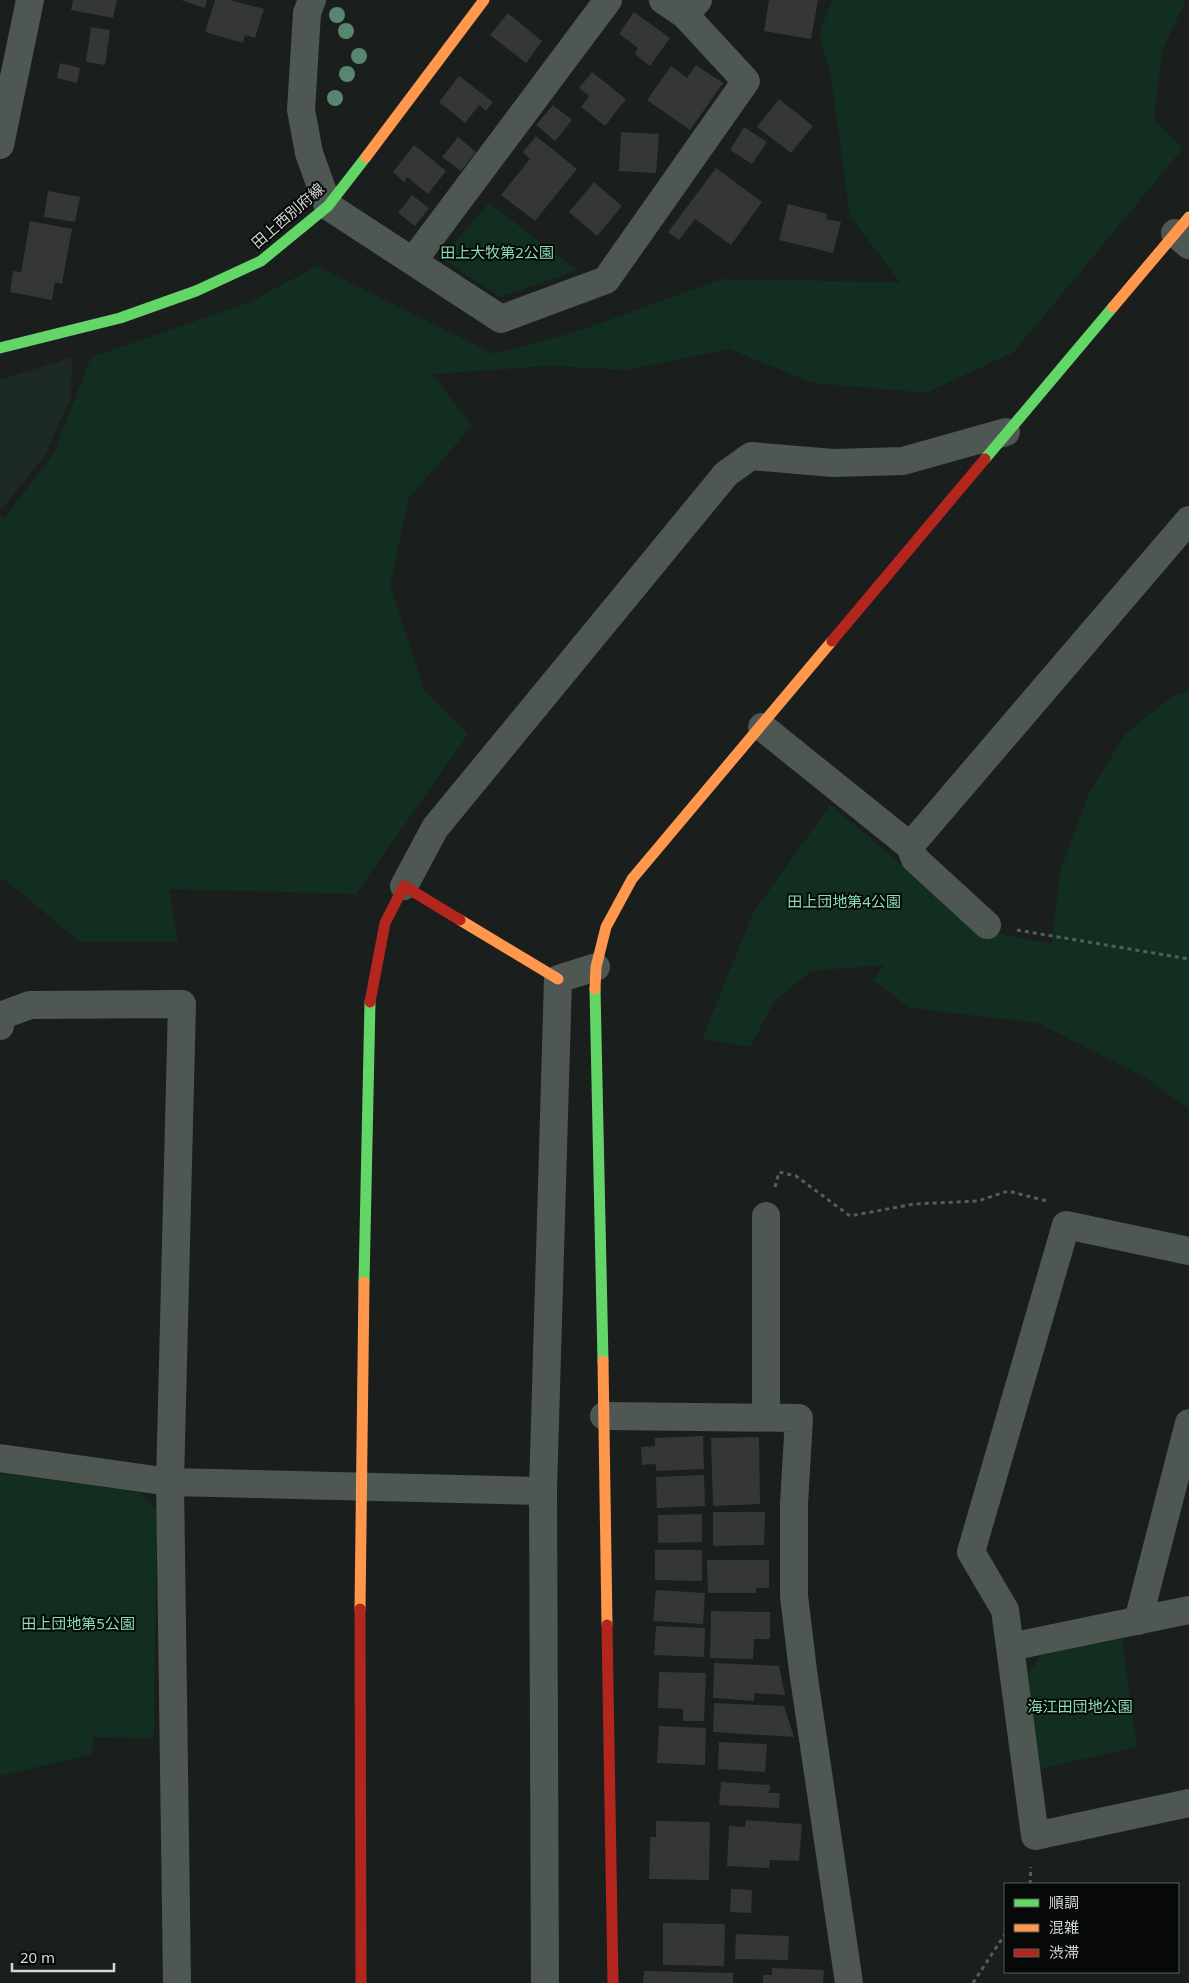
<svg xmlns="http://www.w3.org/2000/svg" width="1189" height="1983" font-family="'Noto Sans','Noto Sans JP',sans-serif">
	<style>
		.built { fill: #1d2923 }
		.green { fill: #122e21 }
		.building { fill: #343735 }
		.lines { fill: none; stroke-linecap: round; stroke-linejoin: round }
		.path { stroke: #575d5a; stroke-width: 3; stroke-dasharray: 4 4; stroke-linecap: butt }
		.street { stroke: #4f5752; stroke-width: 28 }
		.fast { stroke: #63d668; stroke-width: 11 }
		.slow { stroke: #ff974d; stroke-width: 11 }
		.jam { stroke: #b3261e; stroke-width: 11 }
		.tree { fill: #57886f }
		.labels { text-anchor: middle; stroke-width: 4; stroke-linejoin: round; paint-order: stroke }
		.street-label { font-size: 15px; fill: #d3d8d5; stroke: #060907 }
		.park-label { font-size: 15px; fill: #89deb3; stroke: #060907 }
	</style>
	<rect width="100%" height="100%" fill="#1a1e1c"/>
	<path class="built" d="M72,357l-1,40 -27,60 -44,54v-131z"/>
	<path class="green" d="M832,0h354l-24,51 -8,69 29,28 -169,204 -88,41 -112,-10 -85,-34 -101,21 -78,-4 -117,8 39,52 -63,72 -19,87 35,106 43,43 -112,160 -187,-5 9,53h-98l-76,-63 -4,1v-364l5,2 49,-65 37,-96 157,-54 69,-37 177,88 84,-23 144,-52 178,3 -50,-66 -20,-145 -11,-37z
		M489,203l88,67 -76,27 -60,-39z
		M1189,691v418l-43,-31 -108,-55 -128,-15 -37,-28 11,-15 -73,6 -37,31 -24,45 -48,-8 51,-126 77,-108 151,125 71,14 8,-72 29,-79 37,-60 48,-38z
		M0,1473l139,19 18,18 -3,228 -61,-1 -1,17 -92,22z
		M1122,1639l15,108 -101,23 -9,-94 14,-21z"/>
	<path class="building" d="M73,0h44l-4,18 -42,-8z
		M181,0h26l-2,8z
		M215,0h15l34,9 -9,29 -10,-3 -2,8 -38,-11z
		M769,0h49l-7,39 -47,-8z
		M634,12l36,26 -20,28 -15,-12 3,-6 -19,-14z
		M508,13l34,28 -16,22 -36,-28z
		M91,27l19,3 -5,35 -19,-3z
		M60,63l20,5 -3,15 -20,-5z
		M696,65l27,18 -33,47 -43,-30 24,-34 16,12z
		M592,72l34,27 -21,27 -24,-19 8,-11 -10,-8z
		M459,76l34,26 -7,9 -7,-6 -14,18 -26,-21z
		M779,99l34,27 -22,27 -34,-26z
		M553,105l19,15 -17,21 -19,-16z
		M744,127l23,15 -15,22 -22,-14z
		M621,132l38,2 -3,39 -37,-2z
		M536,136l41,33 -42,52 -34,-26 29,-36 -7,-7z
		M458,137l18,15 -15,19 -19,-14z
		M414,145l32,26 -18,23 -21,-17 -3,5 -11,-10z
		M716,168l46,34 -31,43 -36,-26 -16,21 -11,-8z
		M594,182l28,24 -25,30 -28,-24z
		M48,191l32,6 -5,25 -31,-5z
		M412,195l17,13 -14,18 -17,-13z
		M788,204l39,10 -1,5 15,3 -8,31 -54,-13z
		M30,221l42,8 -10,55 -7,-2 -3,18 -42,-8 3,-21 8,1z
		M703,1436l1,33 -48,2v-7l-14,1 -1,-18 14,-1v-8z
		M759,1437l1,67 -47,2 -2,-68z
		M704,1475l1,31 -48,2 -1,-31z
		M713,1512h52l-1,33 -51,1z
		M702,1514v28l-44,1v-28z
		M655,1550h47v31l-47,-1z
		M707,1560h62v28h-13v5h-48z
		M656,1590l49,3 -2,31 -50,-3z
		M711,1611l59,1v27h-16l-1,20 -43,-1z
		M656,1626l49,2 -1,29 -50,-2z
		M714,1663l65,3 6,29 -31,-2v8l-41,-3z
		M659,1672l47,1 -2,48h-21v-12l-25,-1z
		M714,1703l70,3 10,31 -81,-5z
		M659,1726l47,2 -1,37 -48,-2z
		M719,1742l48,2 -2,28 -47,-3z
		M721,1782l49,3 -1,8h11l-1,15 -60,-3z
		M746,1820l56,4 -3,37 -29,-1 -1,8 -42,-2 2,-40 16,1z
		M656,1821l54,1 -1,58 -60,-1 1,-42h6z
		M731,1889l21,1 -1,23 -21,-1z
		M663,1923l62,1 -1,42 -61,-1z
		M736,1934l53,2 -1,24 -53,-1z
		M772,1968l52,2 -1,13h-60v-8h9z
		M644,1971l89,2v10h-90z"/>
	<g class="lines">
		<path class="path" d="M1017,930l172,29
			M775,1187l4,-15 17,4 54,40 64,-12 64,-3 30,-10 39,10
			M1030,1884l1,-17
			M973,1983l32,-49"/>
		<path class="street" d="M312,0l-5,13 -6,97 8,43 19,53 173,113 105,-39 140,-199 -61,-66
			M663,0l22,15 13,-15
			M0,145l30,-145
			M1175,233l14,12
			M413,261l195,-261
			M762,727l148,119 279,-326
			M910,846l5,13 72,66
			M404,886l31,-58 291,-354 25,-18 82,7 70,-2 103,-29
			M0,1026v-10l30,-11 152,-1 -12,478 7,501
			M604,1416l195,2 -5,86v92l9,75 46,312
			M766,1417v-201
			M0,1458l170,24 373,9
			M1189,1610l-179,37 25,189 154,-33
			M1138,1621l51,-198
			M1010,1647l-5,-37 -34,-58 95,-327 123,26
			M545,1983l-2,-492 15,-512 38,-12"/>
		<path class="fast" d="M0,348l120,-30 76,-27 65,-30 67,-55 38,-49
			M985,459l128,-152
			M595,989l8,372
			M364,1282l6,-280"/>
		<path class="slow" d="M366,157l118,-157
			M1113,307l76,-90
			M460,920l98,59
			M595,989l1,-22 10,-40 26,-48 200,-238
			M603,1361l4,264
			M360,1609l4,-327"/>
		<path class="jam" d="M832,641l153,-182
			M370,1002l15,-79 19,-37 56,34
			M360,1609l1,374
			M607,1625l6,358"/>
	</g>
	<g class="tree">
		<circle cx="337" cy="15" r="8"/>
		<circle cx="346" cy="31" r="8"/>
		<circle cx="359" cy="56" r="8"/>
		<circle cx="347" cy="74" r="8"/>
		<circle cx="335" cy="98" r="8"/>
	</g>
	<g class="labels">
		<g class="street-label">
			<text transform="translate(288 216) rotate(-41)" y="5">田上西別府線</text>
		</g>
		<g class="park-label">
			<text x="497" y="258">田上大牧第2公園</text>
			<text x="844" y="907">田上団地第4公園</text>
			<text x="78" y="1629">田上団地第5公園</text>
			<text x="1080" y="1712">海江田団地公園</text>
		</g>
	</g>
	<rect x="1004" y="1883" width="175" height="90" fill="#060907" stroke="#585c59"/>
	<rect x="1014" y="1899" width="25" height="8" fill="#63d668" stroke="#585c59"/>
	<text x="1049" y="1908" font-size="15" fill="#d3d8d5">順調</text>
	<rect x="1014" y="1924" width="25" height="8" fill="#ff974d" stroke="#585c59"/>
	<text x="1049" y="1933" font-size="15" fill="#d3d8d5">混雑</text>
	<rect x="1014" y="1949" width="25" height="8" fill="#b3261e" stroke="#585c59"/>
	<text x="1049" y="1958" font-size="15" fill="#d3d8d5">渋滞</text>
	<path d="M12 1963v8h102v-8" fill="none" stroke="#d3d8d5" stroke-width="2.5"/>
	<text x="20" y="1963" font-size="15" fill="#d3d8d5" stroke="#060907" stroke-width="4" paint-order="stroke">20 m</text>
</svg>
